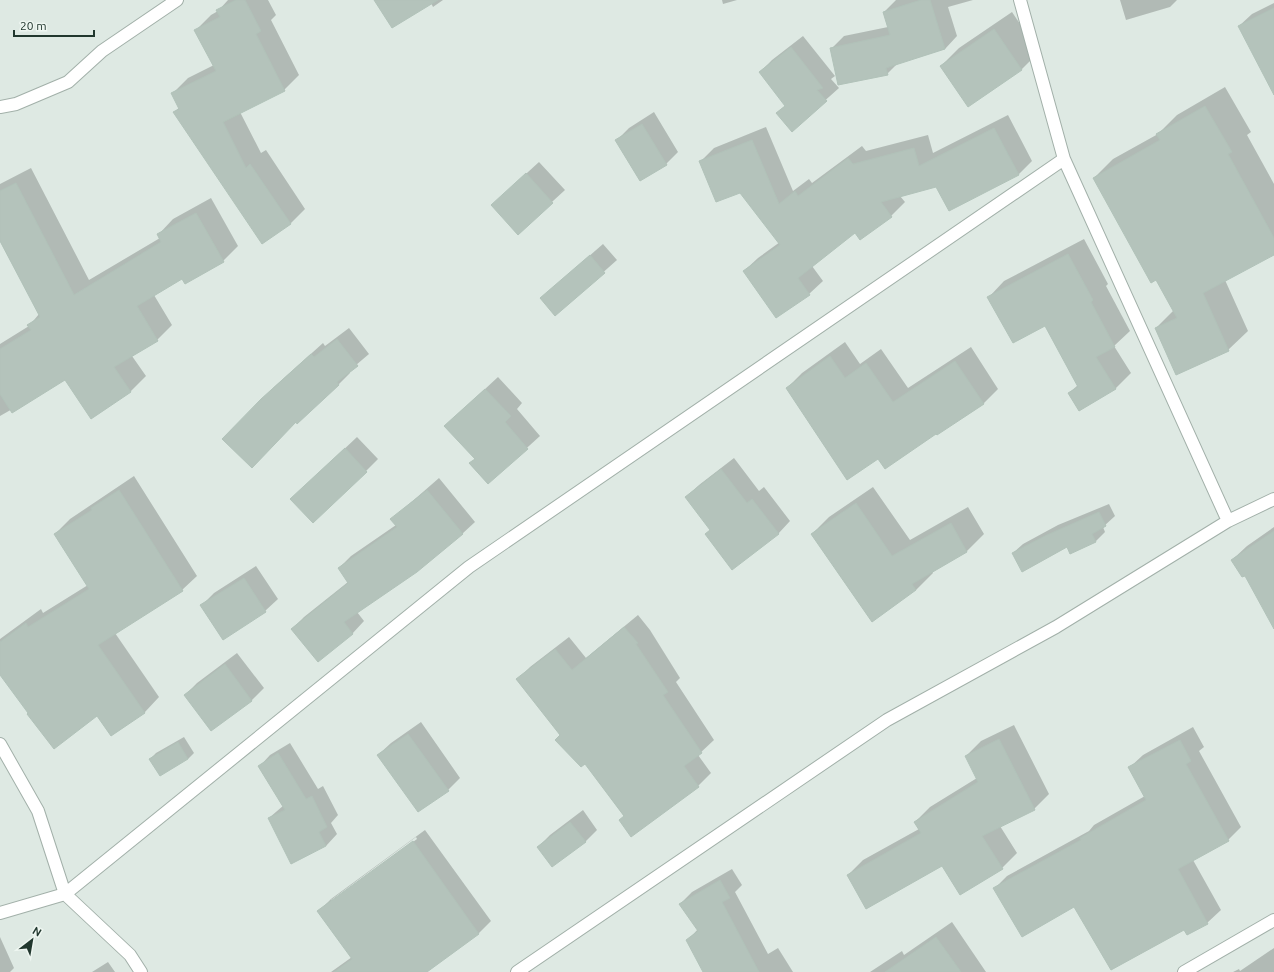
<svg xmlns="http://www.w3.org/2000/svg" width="1274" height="972" font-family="Ubuntu,sans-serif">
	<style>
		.shadow { fill: #0003; fill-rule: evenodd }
		.building { fill: #b4c3bb; stroke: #b1c2b9 }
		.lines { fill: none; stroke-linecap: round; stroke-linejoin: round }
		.minor-casing { stroke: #a2b0a9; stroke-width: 14 }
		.minor { stroke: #fff; stroke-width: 12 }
	</style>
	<rect width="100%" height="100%" fill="#dee9e3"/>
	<path class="shadow" d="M228,0h40l8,15 -5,5 28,55 -15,15 -44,22 21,41 5,-3 39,59 -15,15 -116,-112 6,-5 -7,-14 15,-15 26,-13 -18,-35 15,-15 7,-4z
		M375,0h68l-10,7 -2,-4z
		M722,0h15l-14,4z
		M896,0h77l-25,7 9,29 -12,13 -47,14 -11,11 -55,-26 12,-12 44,-9 -4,-15z
		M1120,0h57l-7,7 -44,13z
		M1274,3v66l-35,-43 13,-12z
		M1012,12l27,40 -18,18 -80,-4 18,-18z
		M803,36l32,40 -4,3 8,9 -47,42 -15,-17 9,-8 -26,-33 12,-12z
		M1225,87l26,45 -4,3 27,49v70l-49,26 23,51 -20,19 -72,-22 18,-18 -17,-31 -63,-101 19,-19 45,-25 19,-19z
		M654,112l24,40 -12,12 -49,-24 12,-12z
		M1008,115l24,46 -14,14 -81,11 -37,10 5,6 -14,14 -31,23 -5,-7 -43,34 11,15 -14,13 -65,-23 14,-13 22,-16 -40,-50 -39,-31 13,-13 52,-21 27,64 16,-12 3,4 50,-37 4,5 62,-16 5,18z
		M539,162l26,28 -47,43 -13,-40z
		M31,168l58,112 71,-42 -2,-3 15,-16 38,-21 27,48 -15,15 -41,16 -28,18 18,30 -15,15 -25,16 14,20 -16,16 -65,-13 -65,37v-72l29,-18 10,-12 -39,-73v-57z
		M1084,239l24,45 -2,2 24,45 -16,15 17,27 -16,16 -46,4 9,-8 -33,-60 -56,-28 15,-16z
		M603,244l14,16 -62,55 -14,-17z
		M349,328l20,26 -20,17 1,2 -11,11 -42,38 -24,-34 50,-45 2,3z
		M845,342l15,22 21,-15 27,39 63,-41 27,42 -15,15 -47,28 -58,26 -91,-70 15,-15z
		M498,377l24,26 -5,6 23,27 -52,47 -18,-19 6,-6 -18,-44z
		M357,437l21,22 -12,12 -62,16z
		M734,458l25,33 5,-4 26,34 -12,13 -67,-5 -25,-32 13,-12z
		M134,476l63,100 -15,14 -67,43 44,64 -14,15 -34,23 -14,-21 -67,-1 -30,-40v-34l41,-30 2,4 45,-28 -33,-51 15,-15z
		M439,478l36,44 -13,12 -105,78 7,9 -12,13 -60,-5 12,-12 44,-35 -9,-14 12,-12 45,-31 -4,-6z
		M873,487l37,53 58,-33 16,27 -17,17 -35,20 1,2 -17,17 -104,-56 17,-17z
		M1109,504l6,12 -12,11 2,5 -9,9 -83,12 10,-9 35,-19z
		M1274,527v100l-29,-53 -13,-14 15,-14z
		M256,566l22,33 -13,12 -63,-6 12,-12z
		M638,615l12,15 30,48 -4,4 38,58 -16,15 13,18 -13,13 -74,30 -39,-54 -68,-82 13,-13 39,-30 17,21z
		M237,653l27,35 -12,12 -40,29 -27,-34 12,-12z
		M421,722l39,56 -12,12 -70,-35 13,-12z
		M1014,725l35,69 -15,15 -34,17 17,27 -15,15 -60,-3 -94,10 15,-15 56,-31 -4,-7 15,-15 47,-29 -11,-22 15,-15z
		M1193,727l11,20 -5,4 42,76 -13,13 -35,20 28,50 -14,13 -19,11 -3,-6 -191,-39 13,-13 82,-45 5,-6 51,-29 -16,-28 14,-13z
		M184,737l10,16 -6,6h-38l6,-6z
		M290,743l28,46 5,-3 15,29 -7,8 6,11 -11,12 -57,-28 15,-13 -25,-38 11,-12z
		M583,810l14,20 -12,12 -47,5 12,-12z
		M425,830l66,91 -12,12 -61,39h-87l21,-15 -33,-46 12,-12zM416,837l1,2 -86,64v-3z
		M732,869l10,16 -7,7 33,62 10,-6 15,24h-89l-17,-31 11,-12 -18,-25 12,-12z
		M952,922l34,50h-116l32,-21 2,4z
		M0,937l14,31 -4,4h-10z
		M1274,948v24h-41l6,-3 1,2z
		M108,962l7,10h-23z"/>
	<path class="building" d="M236,0h9l16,31 -5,3 29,57 -62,31 23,46 4,-4 41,60 -29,20 -89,-132 6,-3 -8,-16 45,-22 -22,-41 26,-13 -4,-7z
		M374,0h64l-46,28z
		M921,0h9l15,49 -59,19 2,7 -50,10 -8,-37 60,-13 -7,-23z
		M1274,8v87l-36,-69z
		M994,29l28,41 -54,37 -28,-41z
		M791,47l32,41 -6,2 10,11 -35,31 -16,-19 9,-7 -26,-34z
		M1205,106l27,46 -4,2 46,84v17l-71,38 26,58 -53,24 -21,-47 22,-10 -21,-38 -5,3 -58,-105 67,-38 -4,-6z
		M642,124l25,41 -27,16 -25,-41z
		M994,128l25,47 -70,36 -13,-24 -55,15 11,15 -32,23 -5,-7 -57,45 12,17 -34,23 -33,-47 37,-26 -40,-52 -24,9 -17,-41 53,-21 27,64 16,-13 3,5 50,-38 5,6 61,-16 5,18z
		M526,173l27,30 -35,32 -27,-30z
		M16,183l58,112 87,-53 -4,-8 39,-21 28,49 -39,22 -3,-5 -45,27 21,35 -44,26 17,25 -40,27 -26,-39 -53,33 -12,-19v-45l31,-19 -4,-5 13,-8 -40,-76v-50z
		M1068,254l25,46 -2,2 24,45 -19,10 20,32 -37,22 -11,-18 10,-6 -33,-61 -32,17 -26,-46z
		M590,255l15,18 -50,43 -15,-18z
		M337,339l21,27 -21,16 2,3 -42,39 -1,-2 -44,46 -30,-29 39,-40 50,-45 3,3z
		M830,356l15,22 21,-15 27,39 62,-41 29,43 -47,31 -1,-1 -51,35 -7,-10 -31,21 -61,-92z
		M485,389l26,27 -6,6 23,27 -40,35 -19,-21 6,-4 -31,-33z
		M345,448l22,24 -54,51 -23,-24z
		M721,469l26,34 5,-4 27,35 -47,36 -27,-36 5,-4 -25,-33z
		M119,490l64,101 -85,54 47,68 -34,23 -14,-20 -43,33 -27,-35 1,-1 -28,-38v-33l26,-19 2,4 61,-38 -35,-55 38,-24 -1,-2z
		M427,490l36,44 -46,38 -73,50 9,12 -35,28 -27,-33 57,-46 -10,-15 59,-41 -7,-8z
		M856,503l36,53 59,-33 16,29 -55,32 4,6 -44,32 -61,-88z
		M1099,512l7,14 -14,8 4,8 -26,12 -3,-7 -45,25 -10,-19 35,-18z
		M1274,531v98l-29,-53 -3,1 -11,-17z
		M244,578l22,34 -43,28 -23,-35z
		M624,627l14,16 -2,1 32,48 -5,3 39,58 -18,13 15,21 -68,50 -12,-17 5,-4 -39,-52 -4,3 -26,-27 5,-5 -44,-56 39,-30 17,21z
		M225,664l27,37 -41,30 -27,-36z
		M408,734l41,57 -31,21 -41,-57z
		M999,739l36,71 -53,26 21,33 -43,26 -18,-29 -76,43 -19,-34 74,-42 -7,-11 64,-40 -13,-26z
		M1180,740l11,21 -5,3 43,77 -51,28 30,55 -21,11 -3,-5 -73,40 -37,-63 -52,30 -29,-49 88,-48 -1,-2 66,-38 -18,-33z
		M178,742l10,17 -28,17 -11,-17z
		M278,753l28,46 6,-3 15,31 -8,5 7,14 -35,18 -23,-46 17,-8 -27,-44z
		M570,822l16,20 -34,25 -15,-20z
		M413,841l66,93 -52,38h-93l18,-13 -35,-48z
		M720,880l10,18 -8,4 37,70h-56l-17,-32 12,-9 -19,-27z
		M936,937l25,35h-76z"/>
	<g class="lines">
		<g class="minor-casing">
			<path id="minor" d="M1020,0l44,159 164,362
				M0,107l16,-3 52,-22 34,-31 75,-51
				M0,744l38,67 27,83 65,61 11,17
				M0,913l65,-19 404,-327 595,-408
				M517,972l370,-252 169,-93 172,-106 46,-22
				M1184,972l90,-52"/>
		</g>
		<use href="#minor" class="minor"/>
	</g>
	<g transform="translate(32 940) rotate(31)" stroke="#eef6f1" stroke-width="3" paint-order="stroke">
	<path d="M0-3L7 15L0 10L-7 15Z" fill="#21372e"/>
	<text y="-6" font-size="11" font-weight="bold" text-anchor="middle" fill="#21372e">N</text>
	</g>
	<path d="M14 30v6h80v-6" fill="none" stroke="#21372e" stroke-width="2"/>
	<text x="20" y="30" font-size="12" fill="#21372e" stroke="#eef6f1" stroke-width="3" paint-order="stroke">20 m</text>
</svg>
